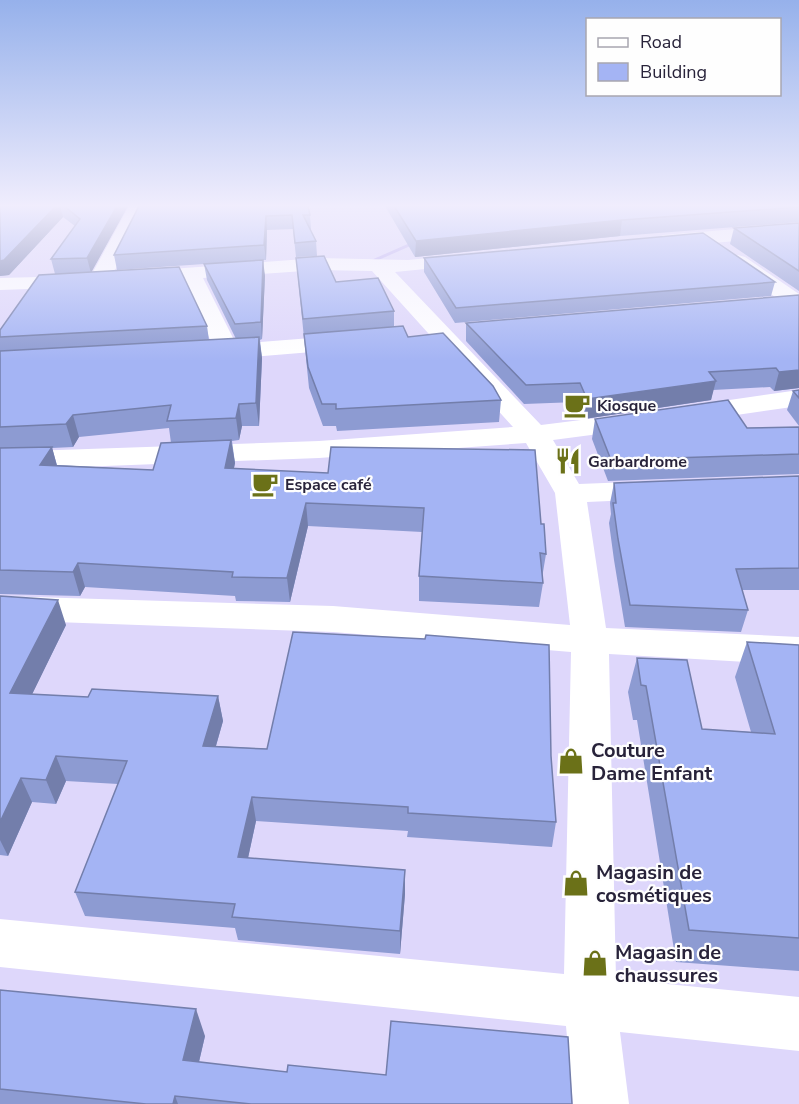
<svg xmlns="http://www.w3.org/2000/svg" width="799" height="1104" font-family="'Nunito Sans',sans-serif">
	<style>
		.lines { fill: none; stroke-linecap: round; stroke-linejoin: round }
		.stream { fill: #bbadf0; fill-rule: evenodd }
		.minor { fill: #fff; fill-rule: evenodd }
		.wall { fill: #8d9bd2; fill-rule: evenodd }
		.shaded-wall { fill: #737eab }
		.building { fill: #a4b4f4; stroke: #737eab; stroke-width: 1.5 }
		.labels { text-anchor: middle; stroke-width: 4.5; stroke-linejoin: round; paint-order: stroke }
		.poi-label { font-size: 16px; font-weight: bold; fill: #28233a; stroke: #fefefe; text-anchor: start }
		.near-poi-label { font-size: 20px; font-weight: bold; fill: #28233a; stroke: #fefefe; text-anchor: start }
	</style>
	<rect width="100%" height="100%" fill="#ded7fb"/>
	<g class="lines">
		<path class="stream" d="M419,239l5,1 -50,22 -5,-1z"/>
		<path class="minor" d="M129,206h18l-40,80h-16l-3,-5z
			M799,224v12l-136,11 -10,-6 10,-6z
			M469,254l7,2 3,4 -3,4 -81,8 146,153 96,-12 10,2 4,6 -4,6 -10,2 -84,11 26,44 76,-3 11,3 4,6 -4,6 -11,3 -68,3 19,126 193,9v28l-190,-11 7,325 183,18v54l-179,-19 9,72h-56l-7,-78 -566,-59v-48l564,55 7,-322 -238,-20 -333,-12v-24l333,10 237,19 -15,-132 -29,-50 -207,15 -319,12v-18l319,-11 194,-14 -141,-156 -54,-1 -115,8 33,66 113,-9 8,2 4,5 -4,5 -8,2 -134,11 -9,-2 -3,-5 3,-5 7,-2 -30,-66 -19,-1 -4,-4 4,-4 7,-2 147,-11 90,2z
			M738,255l7,2 54,37v15l-9,-1 -59,-43 -3,-4 3,-4z
			M78,276l8,1 3,5 -3,5 -86,3v-12z
			M799,390v16l-111,16 -10,-2 -4,-6 4,-6 10,-2z"/>
	</g>
	<path class="wall" d="M0,206h128l-37,66 116,54 2,14 27,-1 -29,-59 -3,-16 -87,6 -3,-15 25,-49 171,9 1,14h-1l6,12 1,15 -21,1 -3,-28 -26,1 -1,30h-5l4,16 -3,63 -2,1 2,18 -3,68h-17l-3,14 -7,1 3,22 -1,5 307,56 5,30 -4,24 1,5 -4,24 -120,-6v-25l3,-44 -114,-6 -18,76 -54,-1 -1,-5 -150,-9 -5,9 -80,-2v-264l55,-56 -4,-15 24,-33 -12,-9 -54,58 -9,1zM169,428l2,15 -18,27 -96,-5 -5,-17 21,-1 6,-10z
		M385,206h414v16l-179,14 -205,21z
		M799,223v68l-69,-47 4,-16z
		M296,258l40,24 58,29v16l107,73 -2,22 -162,9 -1,-5h-13l-14,-38z
		M424,258l351,24 -4,14 -316,27 -31,-51z
		M799,295v93l-25,3 -4,-4 -57,3 -2,10 -127,19 -7,-17 -53,2 -58,-63v-18z
		M799,390v36l-12,-16 6,-19z
		M595,419l152,9 52,-1v47l-191,7 -16,-42z
		M799,476v114h-57l6,20 -7,22 -116,-5 -11,-67 -5,-37 2,-9 -1,-11 4,-20z
		M0,596l66,29 -34,69 56,3 130,-1 5,25 -7,25 51,3 284,7 5,66 -4,25 -145,-10 1,-6 -152,-10 -8,37 157,12v24l-5,60 -162,-14 -3,-12 -150,-12 -10,-24 43,-108 -52,-3 -10,23 -24,-2 -24,54 -8,-1z
		M747,642l52,3v326l-123,-9 -39,-242h-4l-5,-28 9,-34 65,71 49,3 -16,-55z
		M0,990l205,46 -6,26 373,42h-572z"/>
	<path class="shaded-wall" d="M56,206h4l3,11 -54,58 -9,1v-15z
		M117,206h11l-37,67 -4,-15z
		M266,216l1,14 -1,30 -2,-15z
		M622,220l-2,16 -205,21 1,-16z
		M263,260l2,16 -3,63 -1,-17z
		M259,337l3,21 -3,68 -3,-23z
		M799,370v18l-25,3 5,-19z
		M716,381l-5,19 -127,19 3,-20z
		M239,404l3,22 -3,14 -3,-22z
		M73,415l6,22 -6,10 -7,-23z
		M231,440l4,23 -6,28 -4,-23z
		M52,447l6,23 -18,-5z
		M306,503l2,23 -18,76 -3,-24z
		M78,563l7,24 -5,9 -7,-24z
		M58,600l8,25 -45,92 -11,-24z
		M218,696l5,25 -14,49 -6,-24z
		M56,756l10,25 -10,23 -10,-24z
		M21,778l11,24 -24,54 -8,-16v-18z
		M252,797l4,24 -13,60 -5,-24z
		M405,870v24l-5,60v-23z
		M196,1009l9,27 -12,51 -10,-27z
		M175,1096l3,8h-5z"/>
	<path class="building" d="M0,206h56l-52,54 -4,1z
		M64,206h53l-30,52 -36,1 29,-40z
		M139,206h169l2,9h-7l13,26 -21,2 -3,-28 -26,1 -2,29 -150,10z
		M394,206h405v1l-177,13 -206,21z
		M799,223v48l-65,-43z
		M703,233l72,49 -319,26 -32,-50z
		M324,256l12,26 42,-4 16,33 -91,8 -7,-61z
		M263,260l-2,62 -26,2 -31,-60z
		M179,267l28,59 -207,11v-7l39,-55z
		M799,295v75l-20,2 -3,-4 -67,4 7,9 -129,18 -7,-16 -54,2 -60,-62z
		M403,326l5,11 35,-4 50,53 8,14 -165,9v-5h-14l-14,-37 -4,-33z
		M259,337l-3,66 -17,1 -3,14 -69,3 4,-16 -98,10 -7,9 -66,3v-76z
		M799,390v8l-6,-7z
		M728,400l19,28 52,-1v27l-188,6 -16,-41z
		M231,440l-6,28 103,5 3,-26 204,3 6,74h3l2,30 -6,-1 3,30 -124,-7 5,-68 -118,-5 -19,75 -55,-1 1,-5 -155,-9 -5,9 -73,-2v-122l52,-1 -12,18 113,5 8,-27z
		M799,476v92l-63,1 12,41 -118,-5 -12,-66 -5,-36h3l-2,-20z
		M0,596l58,4 -48,93 78,4 4,-8 126,7 -15,50 64,3 26,-117 132,7 1,-4 123,10 2,111 5,66 -148,-9v-6l-156,-10 -14,60 167,13 -5,61 -168,-14 3,-13 -160,-12 52,-131 -71,-5 -10,24 -25,-2 -21,44z
		M747,642l52,3v293l-110,-8 -43,-244 -5,-1 -4,-27 50,2 15,69 73,5z
		M0,990l196,19 -13,51 104,12 1,-7 98,10 5,-54 177,16 4,67h-321l-76,-8 -2,8h-27l-146,-15z"/>
	<linearGradient id="sky" x2="0" y2="1"><stop stop-color="#96b1eb"/><stop offset="0.57" stop-color="#f0edfd"/><stop offset="1" stop-color="#f0edfd" stop-opacity="0"/></linearGradient>
	<rect width="799" height="361" fill="url(#sky)"/>
	<defs>
		<g id="cafe-bare" transform="scale(2.07)"><path d="M-5.5-4.5H6V0H3Q3 3.5 0 3.5H-2.5Q-5.5 3.5-5.5 0ZM3-3.2v2h1.7v-2ZM-6 4.5H4V6H-6Z" fill="#6b7118" stroke="#fefefe" stroke-width="2.5" paint-order="stroke"/></g>
		<g id="restaurant-bare" transform="scale(2.07)"><path d="M-5-6h1v4h1v-4h1v4h1v-4h1v5L-1.5 .5V6h-2V.5L-5-1ZM5-6V6H3V1.5H1.5Q1.5-4 5-6Z" fill="#6b7118" stroke="#fefefe" stroke-width="2.5" paint-order="stroke"/></g>
		<g id="shop-bare" transform="scale(2.07)"><path d="M-5-2.5h2.3a2.7 3.5 0 0 1 5.4 0H5L5.5 6h-11ZM-1.5-2.5h3a1.5 2.3 0 0 0-3 0Z" fill="#6b7118" stroke="#fefefe" stroke-width="2.5" paint-order="stroke"/></g>
	</defs>
	<g fill-rule="evenodd">
		<use href="#cafe-bare" x="577" y="405"/>
		<use href="#restaurant-bare" x="568" y="461"/>
		<use href="#cafe-bare" x="265" y="484"/>
		<use href="#shop-bare" x="571" y="761"/>
		<use href="#shop-bare" x="576" y="883"/>
		<use href="#shop-bare" x="595" y="963"/>
	</g>
	<g class="labels">
		<g class="poi-label">
			<text x="597" y="411">Kiosque</text>
			<text x="588" y="467">Garbardrome</text>
			<text x="285" y="490">Espace café</text>
		</g>
		<g class="near-poi-label">
			<text x="591" y="757">Couture<tspan x="591" dy="23">Dame Enfant</tspan></text>
			<text x="596" y="879">Magasin de<tspan x="596" dy="23">cosmétiques</tspan></text>
			<text x="615" y="959">Magasin de<tspan x="615" dy="23">chaussures</tspan></text>
		</g>
	</g>
	<rect x="586" y="18" width="195" height="78" fill="#fefefe" stroke="#a8a6b0" stroke-width="1.5"/>
	<rect x="598" y="38" width="30" height="9" fill="#ffffff" stroke="#a8a6b0" stroke-width="1.5"/>
	<text x="640" y="48" font-size="18" fill="#28233a">Road</text>
	<rect x="598" y="63" width="30" height="18" fill="#a4b4f4" stroke="#a8a6b0" stroke-width="1.5"/>
	<text x="640" y="78" font-size="18" fill="#28233a">Building</text>
</svg>
